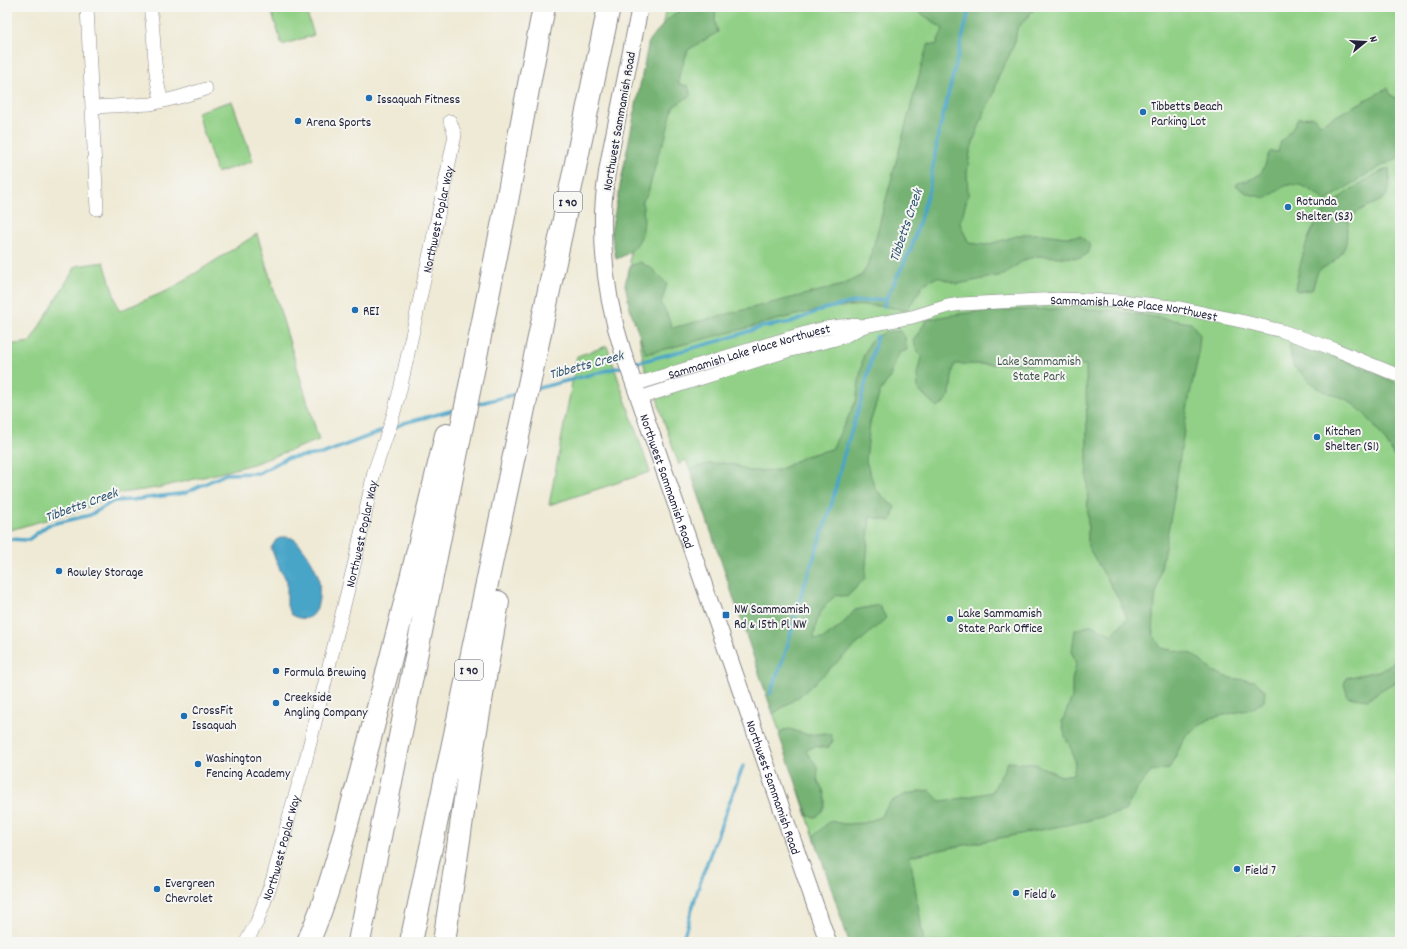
<svg xmlns="http://www.w3.org/2000/svg" width="1407" height="949" font-family="Dekko,sans-serif">
	<style>
		.green { fill: #91d086; stroke: #5a7960 }
		.forest { fill: #74b273; stroke: #4b6a57 }
		.water { fill: #4aa5c8; stroke: #366482 }
		.lines { fill: none; stroke-linecap: round; stroke-linejoin: round }
		.stream { stroke: #4aa5c8; stroke-width: 3.5 }
		.minor-casing { stroke: #888688; stroke-width: 14 }
		.tertiary-casing { stroke: #888688; stroke-width: 18 }
		.motorway-casing { stroke: #888688; stroke-width: 24 }
		.minor { stroke: #fff; stroke-width: 13 }
		.tertiary { stroke: #fff; stroke-width: 16 }
		.motorway { stroke: #fff; stroke-width: 22 }
		.poi-dot { fill: #1f6fb2; stroke: #f6f6f2; stroke-width: 1.5 }
		.labels { text-anchor: middle; stroke-width: 4; stroke-linejoin: round; paint-order: stroke }
		.shield { fill: #f6f6f2; stroke: #626272; stroke-width: 1 }
		.shield-label { font-size: 12px; font-weight: bold; fill: #22223b }
		.poi-label { font-size: 13px; fill: #22223b; stroke: #f6f6f2; text-anchor: start }
		.street-label { font-size: 13px; fill: #22223b; stroke: #f6f6f2 }
		.park-label { font-size: 13px; fill: #435652; stroke: #f6f6f2 }
		.water-label { font-size: 14px; font-style: italic; fill: #325673; stroke: #f6f6f2 }
	</style>
	<rect width="100%" height="100%" fill="#f6f6f2"/>
	<filter id="ink" filterUnits="userSpaceOnUse"><feTurbulence type="fractalNoise" baseFrequency=".025" numOctaves="2"/><feDisplacementMap in="SourceGraphic" scale="8" xChannelSelector="R" yChannelSelector="G"/><feConvolveMatrix kernelMatrix="1 2 1 2 8 2 1 2 1" color-interpolation-filters="sRGB"/></filter>
	<filter id="wash" filterUnits="userSpaceOnUse"><feTurbulence type="fractalNoise" baseFrequency=".012" numOctaves="4" result="noise"/><feDisplacementMap in="SourceGraphic" scale="16" xChannelSelector="R" yChannelSelector="G"/><feGaussianBlur stdDeviation="0.9" result="paint"/><feColorMatrix in="noise" values="0 0 0 0 0 0 0 0 0 0 0 0 0 0 0 0 0 1.4 0 .05"/><feComposite in="paint" operator="in"/></filter>
	<g filter="url(#wash)">
		<rect width="100%" height="100%" fill="#efead5"/>
		<path class="green" d="M270,7h35l9,28 -32,10z
			M666,7h734v935h-547l-40,-108 -120,-365 -3,1 -4,-10 -4,2 -3,3 -19,-55 -3,-14 -6,-2 -4,-13 -8,-45 9,-3 -18,-72 5,-98z
			M232,101l21,60 -36,12 -20,-61z
			M257,234l62,206 -66,24 -41,11 -55,13 -43,6 -30,15 -77,22v-186l23,-3 46,-76 28,-4 15,49 50,-21z
			M607,346l43,126 -101,33 28,-149z"/>
		<path class="forest" d="M687,7h29l-1,14 3,11 -30,18 -9,26v8l9,2 3,9 -18,12 -8,32 -6,13 -11,41 -6,9c5,25 1,48 -26,57l-5,-28 38,-191 22,-24z
			M909,7h127l-19,22 -2,13 -6,14 -10,19 -6,21 -8,15 -9,23 -6,18 -3,21 1,22 -8,29 9,19 17,2 38,-11h20l21,3 16,-1 9,9 -3,9 -6,4 -43,-2 -14,4 -21,15 -45,9 -21,-7 -13,7 -18,27c-49,-15 -111,4 -159,17 -34,9 -67,17 -101,26l-16,-45 -5,-25 5,-18 10,-4 11,6 16,16 -6,20 6,10 5,14 171,-43 19,-10 7,-12 56,-210 4,-9 7,1 7,-16 -25,-18z
			M1388,88l3,7 9,6v56c-28,13 -50,27 -75,45 -10,-10 -26,-23 -42,-15 -5,3 -11,8 -16,11 -12,-2 -22,-4 -31,-13l1,-2c11,-2 25,-6 28,-18 2,-5 2,-10 6,-14l7,1 3,-11 9,-9 8,-14 15,-1 8,7z
			M1389,168c0,8 2,18 -1,25 -4,10 -25,13 -33,21 -12,11 -6,22 -10,32 -4,13 -17,19 -27,25l-6,19 -14,1 -3,-2c4,-21 10,-47 20,-65 14,-23 50,-45 74,-56z
			M1074,308l43,3 74,12 9,12 -2,23 -9,40 -17,112 -17,90 -2,34 8,14 31,6 21,17 17,7 24,3 11,9 -1,11 -12,8 -41,9 -25,17 -17,34 -18,3 -14,17 -12,22 -39,10 -176,35 14,86h-75l-35,-106 16,-15 14,3 20,-1 16,-6 10,-15 16,-8 23,-4 11,11 17,-2 35,-7 16,-30 27,2 26,12 12,-2 2,-9 -3,-14 -7,-15 -3,-14 10,-25v-17l4,-15 -4,-14 3,-21 17,-5 20,10 15,-17 -8,-19 -31,-52 -2,-182 -131,-1c-4,10 -3,24 -6,32 -2,5 -7,8 -11,12l-20,-18 -1,-16 4,-17 -8,-16 14,-21c47,-12 100,-9 147,-12z
			M900,331l5,6 2,13 -8,3 -9,24 -10,15 -10,31 -4,38 9,27 9,10 11,9 -4,14 -21,-4 -5,61 -18,19 -11,-2c-16,14 -20,23 -22,44h9l18,-13 14,-16 24,-5 7,13 -85,77 -28,19 -83,-244 17,-6 15,-1 14,2 12,6 31,-1 26,-14 27,-7 24,-48 7,-44 7,-16 15,-9z
			M1294,338l39,16 67,31v81c-12,-22 -31,-53 -53,-66 -10,-5 -23,-7 -31,-13 -8,-7 -14,-15 -23,-21l-4,-19z
			M1400,658v21l-22,13 -10,8 -20,-3 -4,-13 2,-6 36,-8z
			M790,729l18,6 18,-2 5,2 2,6 -5,7c-9,-1 -14,-3 -22,3 3,6 6,7 9,12 5,9 1,12 3,18 1,3 4,6 5,9 4,11 3,20 -7,27l-8,-1 -29,-81 4,-5z"/>
		<path class="water" d="M282,537c3,0 7,0 10,1 9,4 22,26 25,35 4,10 4,39 -7,44 -6,3 -12,1 -18,-2l-5,-9v-25l-7,-11 -9,-22 5,-8z"/>
		<g class="lines">
			<path class="stream" d="M884,306l2,-7
				M632,364l87,-23 43,-14 30,-5 32,-13 30,-7 32,-3 25,-50 18,-59 9,-54 32,-129
				M535,389l89,-23
				M473,405l47,-12
				M393,428l11,-5 54,-14
				M7,539l21,1 20,-15 42,-10 24,-14 18,-1 53,-7 41,-19 33,-1 28,-15 35,-4 63,-24
				M770,694l16,-43 16,-59 29,-85 12,-49 18,-57 16,-65
				M682,942l19,-63 42,-113"/>
		</g>
	</g>
	<g filter="url(#ink)">
		<g class="lines">
			<g class="minor-casing">
				<g id="minor">
					<path d="M87,7l10,202"/>
					<path d="M150,7c6,31 2,64 12,94"/>
					<path d="M93,107l58,-3 29,-7 26,-8"/>
					<path id="s1" d="M634,385c47,-15 94,-29 141,-43 29,-8 58,-20 89,-16"/>
					<path id="s2" d="M639,398l148,-47 45,-11 13,-4 19,-10 48,-9 36,-11 13,-2 96,-5 65,2 58,7 65,14 37,9 52,18 63,26"/>
					<path id="s3" d="M246,942l11,-20 16,-44 19,-72 13,-43 51,-206 18,-85 17,-49 9,-33 33,-151 22,-104 -5,-14"/>
				</g>
			</g>
			<g class="tertiary-casing">
				<g id="tertiary">
					<path id="s4" d="M640,7c-7,35 -14,69 -21,104 -8,38 -17,77 -16,116 0,43 7,85 20,125l205,590"/>
				</g>
			</g>
			<g class="motorway-casing">
				<path id="motorway" d="M308,942c24,-54 37,-113 53,-170 30,-112 58,-224 85,-337
					M359,942l149,-746 22,-117 14,-72
					M411,942l198,-935
					M444,942l26,-177 28,-163"/>
			</g>
			<use href="#minor" class="minor"/>
			<use href="#tertiary" class="tertiary"/>
			<use href="#motorway" class="motorway"/>
		</g>
	</g>
	<g class="poi-dot">
		<circle cx="369" cy="98" r="4"/>
		<circle cx="1143" cy="112" r="4"/>
		<circle cx="298" cy="121" r="4"/>
		<circle cx="1288" cy="207" r="4"/>
		<circle cx="355" cy="310" r="4"/>
		<circle cx="1317" cy="437" r="4"/>
		<circle cx="59" cy="571" r="4"/>
		<rect x="722" y="611" width="8" height="8" rx="2"/>
		<circle cx="950" cy="619" r="4"/>
		<circle cx="276" cy="671" r="4"/>
		<circle cx="276" cy="703" r="4"/>
		<circle cx="184" cy="716" r="4"/>
		<circle cx="198" cy="764" r="4"/>
		<circle cx="1237" cy="869" r="4"/>
		<circle cx="157" cy="889" r="4"/>
		<circle cx="1016" cy="893" r="4"/>
	</g>
	<g class="labels">
		<g class="shield">
			<rect x="554" y="192" width="28" height="20" rx="3"/>
			<rect x="455" y="660" width="28" height="20" rx="3"/>
		</g>
		<g class="shield-label">
			<text x="568" y="206">I 90</text>
			<text x="469" y="674">I 90</text>
		</g>
		<g class="poi-label">
			<text x="377" y="103">Issaquah Fitness</text>
			<text x="1151" y="110">Tibbetts Beach<tspan x="1151" dy="15">Parking Lot</tspan></text>
			<text x="306" y="126">Arena Sports</text>
			<text x="1296" y="205">Rotunda<tspan x="1296" dy="15">Shelter (S3)</tspan></text>
			<text x="363" y="315">REI</text>
			<text x="1325" y="435">Kitchen<tspan x="1325" dy="15">Shelter (S1)</tspan></text>
			<text x="67" y="576">Rowley Storage</text>
			<text x="734" y="613">NW Sammamish<tspan x="734" dy="15">Rd &amp; 15th Pl NW</tspan></text>
			<text x="958" y="617">Lake Sammamish<tspan x="958" dy="15">State Park Office</tspan></text>
			<text x="284" y="676">Formula Brewing</text>
			<text x="284" y="701">Creekside<tspan x="284" dy="15">Angling Company</tspan></text>
			<text x="192" y="714">CrossFit<tspan x="192" dy="15">Issaquah</tspan></text>
			<text x="206" y="762">Washington<tspan x="206" dy="15">Fencing Academy</tspan></text>
			<text x="1245" y="874">Field 7</text>
			<text x="165" y="887">Evergreen<tspan x="165" dy="15">Chevrolet</tspan></text>
			<text x="1024" y="898">Field 6</text>
		</g>
		<g class="street-label">
			<text transform="translate(618 121) rotate(-80)" y="5">Northwest Sammamish Road</text>
			<text dy="5" stroke="none"><textPath href="#s3" startOffset="749">Northwest Poplar Way</textPath></text>
			<text dy="5" stroke="none"><textPath href="#s2" startOffset="510">Sammamish Lake Place Northwest</textPath></text>
			<text dy="5" stroke="none"><textPath href="#s1" startOffset="120">Sammamish Lake Place Northwest</textPath></text>
			<text dy="5" stroke="none"><textPath href="#s4" startOffset="487">Northwest Sammamish Road</textPath></text>
			<text dy="5" stroke="none"><textPath href="#s3" startOffset="425">Northwest Poplar Way</textPath></text>
			<text dy="5" stroke="none"><textPath href="#s4" startOffset="811">Northwest Sammamish Road</textPath></text>
			<text dy="5" stroke="none"><textPath href="#s3" startOffset="101">Northwest Poplar Way</textPath></text>
		</g>
		<g class="park-label">
			<text x="1039" y="365">Lake Sammamish<tspan x="1039" dy="15">State Park</tspan></text>
		</g>
		<g class="water-label">
			<text transform="translate(905 225) rotate(-71)" y="5">Tibbetts Creek</text>
			<text transform="translate(586 364) rotate(-15)" y="5">Tibbetts Creek</text>
			<text transform="translate(81 504) rotate(-20)" y="5">Tibbetts Creek</text>
		</g>
	</g>
	<rect width="1407" height="949" fill="none" stroke="#f6f6f2" stroke-width="24"/>
	<g transform="translate(1365 42) rotate(72)" stroke="#f6f6f2" stroke-width="3" paint-order="stroke">
	<path d="M0-3L7 15L0 10L-7 15Z" fill="#22223b"/>
	<text y="-6" font-size="11" font-weight="bold" text-anchor="middle" fill="#22223b">N</text>
	</g>
</svg>
